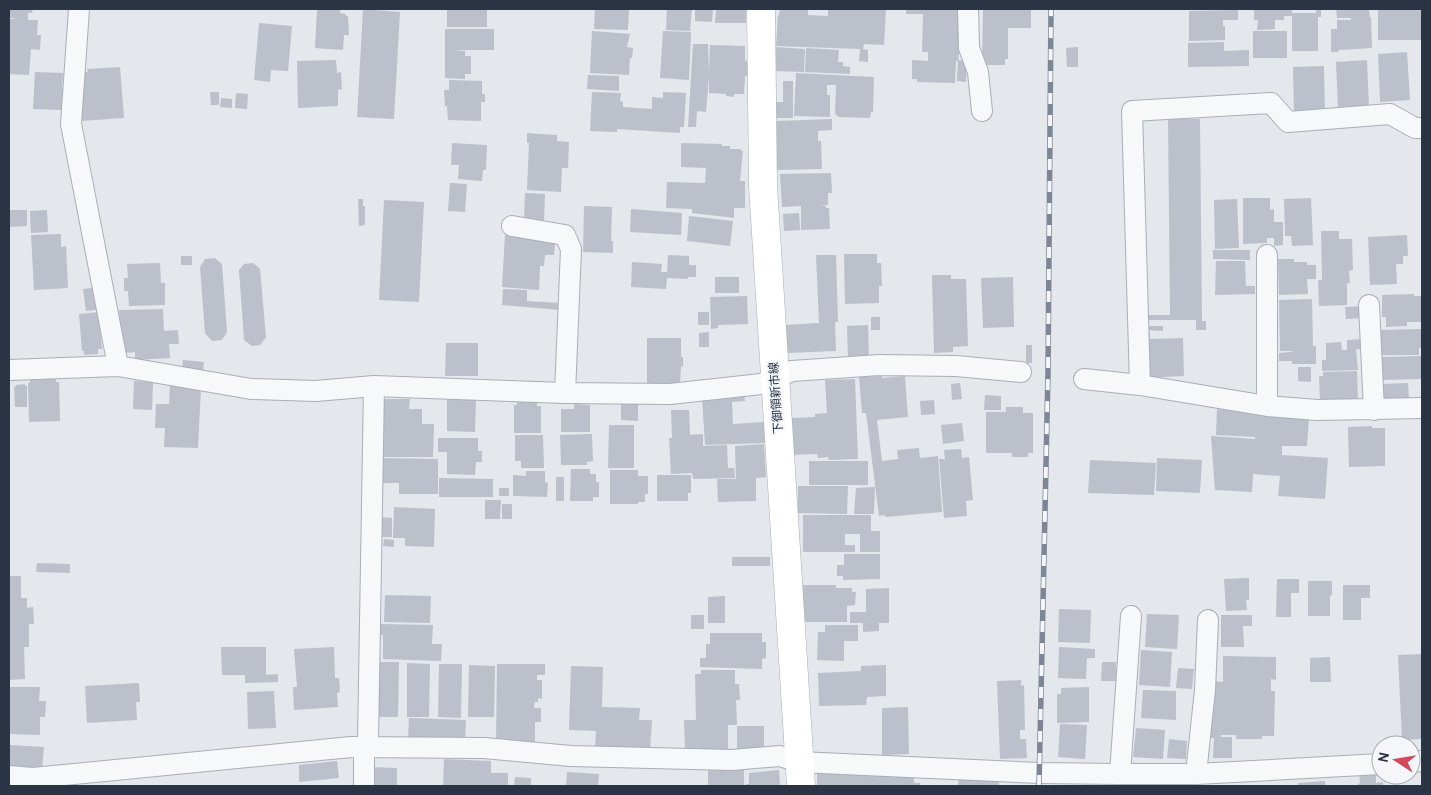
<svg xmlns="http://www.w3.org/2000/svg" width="1431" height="795" font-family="Overpass,'Noto Sans JP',sans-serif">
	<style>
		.building { fill: #bbc0ca }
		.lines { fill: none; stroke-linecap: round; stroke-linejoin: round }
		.street-casing { stroke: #a9aeb7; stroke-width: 22 }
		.secondary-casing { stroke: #a9aeb7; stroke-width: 29 }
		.street { stroke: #f7f8fa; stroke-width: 20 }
		.secondary { stroke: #fff; stroke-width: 28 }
		.rail-casing { stroke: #7d8696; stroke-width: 5.5 }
		.rail { stroke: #f4f6f9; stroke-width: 4; stroke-dasharray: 11; stroke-linecap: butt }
		.labels { text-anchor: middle; stroke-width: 5; stroke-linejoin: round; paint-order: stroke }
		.street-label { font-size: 12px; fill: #2b3445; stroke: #f4f6f9 }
	</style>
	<rect width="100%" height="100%" fill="#e4e7ec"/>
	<path class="building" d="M9,9h24l-1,4h-4v7h10l-1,15h4l-1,15 -9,-1 -2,26 -20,-1v-55h11l-11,-1z
		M317,9h23v4l6,1v2h2l1,19h-5l-1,15 -28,-2z
		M363,9l37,3 -6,107 -37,-2z
		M447,9h40v18h-40z
		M595,9h34l-1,21 -34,-1z
		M667,9h25l-2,22 -24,-1z
		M695,9h18l-1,13 -17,-1z
		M716,9h30v14h-31z
		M780,9h28v6l20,1v-7h58l-2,36 -20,-1 -1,5 5,1v12l-9,-1 1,-12 -84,-3 2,-31h1z
		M906,9h54l-1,44 -1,8h-2l-1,22 -38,-1v-3h-5v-19l16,1v-9h-6l1,-38h-17z
		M983,9h48v19h-23v31h-3v6h-23z
		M1254,9h38v7h-8v4h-9v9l-18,1 1,-10h-4z
		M1336,9h33l1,8 -11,1 12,-1 1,31 -33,2 -1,2h-7v-23h6v-9h14v-2h-14z
		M1378,9h44v31h-44z
		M1238,10v10h-15v6h2v14l-36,1v-30z
		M1316,10h5v7h-3v34h-26v-38h24z
		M259,23l33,3 -4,45 -17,-1 -1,12 -16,-2z
		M445,29h49v21h-39l10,1v5h6v18h-6v5l-20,-1z
		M592,31l38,3 -3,13 6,1 -1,10h-2l-1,17 -39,-2z
		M663,31l28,1 -2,48 -29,-2z
		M1253,31h34v27h-34z
		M1224,42v9l25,-1v16l-61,1v-24z
		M693,44h15l1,28 1,-27 35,1v15h4l-1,15h-3l-1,18h-10v3l-8,-1v-2l-17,-1v-17l-3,36 -9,-1 -1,16h-8z
		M776,47l29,2 -1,23 -29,-1z
		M1078,47v20h-11l-1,-19z
		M806,48l33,2 -1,12h5v4l7,1v7l-45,-2z
		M1407,52l3,48 -30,2 -2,-48z
		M336,60l1,13 4,-1 1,17 -4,1v16l-40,2 -1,-47z
		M958,60l9,1 -1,21 -9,-1z
		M1367,60l2,47 -31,2 -2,-47z
		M1324,66l1,48 -31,1 -1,-48z
		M120,67l4,51 -43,3 -3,-48 10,-1 -1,-3z
		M35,72l28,1 -1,15h4l-1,8h-3l-1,14 -28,-1z
		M796,73l78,4 -1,35h-2l-1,6 -32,-1 -1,-2 -2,-1 1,-29h-9v10h3v22l-36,-1z
		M588,75l31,1v15l-32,-2z
		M449,80l33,1v13h3v8h-4v19l-33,-1 -1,-14h-2l-1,-16h5z
		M783,81h10v37h-19l1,-16h8z
		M210,92h9v13h-8z
		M592,92l29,1 -1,8 3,1v5l29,2v-12l11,1v-6l23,1 -2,34h-4v6l-63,-4v3l-27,-1z
		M236,93l12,1 -1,15 -12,-1z
		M221,98l11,1v9l-12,-1z
		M832,119v11l-14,1v10h3l1,28 -45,1 -1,-49z
		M1168,119h32l2,202h4v9h-10v-10h-52v-5h26z
		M527,133l30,2v6l12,1 -1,26h-6l-1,24 -34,-2 2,-47h-2z
		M452,143l35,2 -1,25h-3l-1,11 -24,-2 1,-14h-8z
		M681,143l41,1v2h8v3h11v2h2l-3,30h5v27h-11v10l-42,-5v-4l-26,-1 1,-26 38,1 1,-15 -25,-1z
		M831,173l1,20h-4v12h-8l6,1v2h3l1,21 -29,1v-24l-19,1 -2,-33z
		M450,183l17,1 -2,28 -17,-1z
		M525,193l20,1 -1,27 -20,-1z
		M1243,198h27v12l4,-1v13h9v23l-9,1v-8h-7v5l-24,1z
		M1311,198l2,47 -21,1 -1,-10h-6l-1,-37z
		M358,199h5v7h2v19l-6,1z
		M1237,199l2,49 -24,1 -1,-49z
		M384,200l40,2 -5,100 -40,-2z
		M584,206l28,1 -1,34h2v12l-30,-1z
		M631,209l51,4 -1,22 -51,-3z
		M9,210h18v16l-18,1z
		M47,210l1,22 -17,1 -1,-22z
		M799,213l1,17 -16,1 -1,-17z
		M689,216l44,5 -3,25 -43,-5z
		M1321,231h18v8h13l1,31 -4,1 1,12h-3v22l-28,1 -1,-26h4z
		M61,234v13l5,-1 2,42 -34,2 -3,-55z
		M505,234l41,2 -1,6 10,1 -1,12h-9l-1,11h-4l-1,24 -37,-3z
		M1407,235l1,21h-5v8h-7l1,20 -27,1 -2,-48z
		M1213,250h37v10l-37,-1z
		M844,254h33v9h4l1,23h-3v17l-34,1z
		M668,255l21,1v9h7v12h-8v2l-21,-1 -1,11 -35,-2 1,-25 30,2 -1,8h6z
		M816,255h20l2,67h-3l1,29 -49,2 -2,-28 34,-2z
		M181,256h11v9h-11z
		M215,258l7,6 5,68 -5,8 -10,1 -7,-8 -5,-66 5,-8z
		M1278,259h16v3h13v3h9v14h-9l1,15 -29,1z
		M1216,261h29l1,25h9v8l-40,1z
		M160,263l1,20h4v22l-36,1 -1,-15h-4v-13h4l-1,-14z
		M253,263l7,6 6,68 -6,8 -8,1 -8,-6 -5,-70 5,-6z
		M932,275h19v4h15l2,67 -15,1v5l-19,1z
		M715,277h24v16h-24z
		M1013,277l1,50 -31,1 -2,-50z
		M101,287l2,22 -17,2 -3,-22z
		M503,289l24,1v11l33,2v7l-58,-5z
		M1414,294v2h8v26h-15v4l-21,1v-10h-4v-22z
		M747,296l1,28 -30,1v3l-7,1 -1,-32z
		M1312,299l1,47h3v18h-24v-3h-13v-8l13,-1v-1h-12l-1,-51z
		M1365,306v12l-19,1 -1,-12z
		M163,309l1,22 14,-1 1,14h-10l1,14 -35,2v-8l-12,1 -4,-43z
		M99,312l3,37h-4v5l-14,1v-4h-2l-3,-37z
		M698,312h11v13h-11z
		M871,317h9v13h-9z
		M868,325l1,35 -21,1 -1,-35z
		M1145,326h18v5l-18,-1z
		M1422,329v19h-3v7h-38l-1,-25z
		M709,332v15h-10v-14z
		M1145,333h5v6l33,-1 1,38 -40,2z
		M647,338h34v19h2v10l-2,-1 -1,17h-33z
		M1364,339v11l-8,-1 2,21 -36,1v-11h4v-17l15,-1 1,8h5v-10z
		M446,343h32v33h-33z
		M1026,345h6v18h-6z
		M1422,356v23l-40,1 -1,-23z
		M183,360l21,2 -1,9 -21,-3z
		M1298,367h13v15l-13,-1z
		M1357,371l1,31h-38l-1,-26h4v-4z
		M882,376v2l23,-2 3,41 -31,3 5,41 16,-2 -1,-9 22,-2 1,10 18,-2 4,56 -57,5v-2l-6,1 -13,-103h-4l-3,-36z
		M56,377v5h3l1,39 -31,1 -1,-39h2v-5z
		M855,379l3,80 -29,1 -1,-3 -10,1 -1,-4 -24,1 -2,-37 24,-1v-3l12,-1 -2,-33z
		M134,381l19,1 -1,28 -19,-1z
		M960,383l2,16 -10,1 -1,-16z
		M1408,383l1,17 -26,1 -1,-17z
		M25,384v2h2v21h-12l-1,-21 2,1v-2z
		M170,384l31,4 -3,60 -34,-1 1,-19h-10l1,-24h13z
		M744,393l1,8 -13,1 1,22 31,-2 1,21 -60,2 -3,-48z
		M985,395l16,1v14h-17z
		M517,397h20v9h4v27h-27v-28h3z
		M380,399h30l-1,10h13v15h12l-1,33h-53z
		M447,399l29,1 -1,32 -28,-1z
		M934,400l1,14 -14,1 -1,-14z
		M621,401l17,1v19l-17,-1z
		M574,404l16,1v27h-29v-23h13z
		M1006,407h17v6h10v40h-5v4h-16v-4h-26v-41h20z
		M1217,409l40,4 -1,2 53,3 -2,28h-25v9l46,3 -3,41 -47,-3 2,-20 -27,-2 -1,18 -37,-2 -4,-54 44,3v-2l-39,-2z
		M671,410h18l1,25 13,-1v12l24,-1 1,23h6l1,10 -42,1 -1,-6 -21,1 -2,-36h3z
		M962,423l2,18 -21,3 -2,-19z
		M609,425h25v43h-26z
		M1372,426v2h13v38l-36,1 -1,-40z
		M592,434l1,27 -6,1v3h-26l-1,-30z
		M515,435h28l1,33h-23v-7h-6z
		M438,438h40v13h4v11h-6l-1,13 -28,-1v-22h-9z
		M764,444l2,33 -10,1v23l-38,1 -1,-23h19l-1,-33z
		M961,449l1,9 7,-1 4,43 -7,1 1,15 -23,2 -5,-59h6l-1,-9z
		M380,458l58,1v35h-39v-11h-19z
		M1157,458l45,2 -2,33 -44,-2z
		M1090,460l66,3 -2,32 -66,-2z
		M809,461h59v24h-59z
		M571,469h19v5h6v8h3v15h-6v4h-23z
		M610,470h28v6h10v18h-3v8h-7v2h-28z
		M526,471h19v11l3,1 -1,14 -34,-1v-21l13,1z
		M657,475h34v18h-3v8h-31z
		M556,477h8v24h-8z
		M439,478l54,1v18h-54z
		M798,486h50l-1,28 -49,-1z
		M875,487l-1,27h-20l2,-26z
		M499,488h10v8h-10z
		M485,500h16l-1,19h-15z
		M502,504h10v15h-10z
		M394,507l41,2 -1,38 -29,-1v-8h-12z
		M803,515h68v16h9v21h-20v-18h-15v11h10v7h-52z
		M380,517l12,1v19h-13z
		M384,539l10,1v7l-11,-1z
		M844,554h36v25l-37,1v-4h-6v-11h7z
		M732,557h38v9h-38z
		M37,563l33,1v9l-34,-1z
		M9,576h12v22h6v10l6,-1 1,17h-5v23h-5l1,32 -16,1z
		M1249,578v22h-3l1,10 -21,1 -2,-32z
		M1277,579h22v14h-8v24h-15z
		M1308,581h24v14l-2,1v20h-22z
		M803,585h33v3h16v4h4l-1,13 -8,1v16h-44z
		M1343,585h27v13h-9v22h-18z
		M889,588v35h-39v-11h16v-23z
		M385,595l46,1 -1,27 -46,-1z
		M725,596v27h-17v-26z
		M1059,609l32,1 -1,33 -32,-1z
		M1147,614l32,1 -2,34 -32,-2z
		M691,615h13v14h-13z
		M1221,615h31v11h-9l1,21h-23z
		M863,623h16v8l-16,1z
		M381,624l52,1 -1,19h10l-1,17 -58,-2v-24h-2z
		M825,625h33v16h-14v20l-27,-1 1,-28h7z
		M710,633h52v9h4v16l-4,1v10l-62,-2v-9h6v-14h4z
		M221,647h45v28l12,-1v8l-33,1v-8h-23z
		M334,647l1,31h4l1,14 -3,1 1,14 -44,3 -1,-23h4l-3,-38z
		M1059,647l36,2v9h-8l-1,21 -28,-1z
		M1141,650l31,2 -2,35 -31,-2z
		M1422,654v85l-20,1 -4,-85z
		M1223,656l53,1v23l-5,-1v12h4l-1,45h-12v3h-26v-4h-15v2h11v21h-19l1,-20h-3v-57l12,1z
		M1330,657l1,25h-21v-24z
		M375,662h24l-1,55h-24z
		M1102,662h14v19h-15z
		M407,663l23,1 -1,53h-22z
		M439,664h23l-1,54 -23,-1z
		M497,664h48v11h-8v5h5v19l-4,-1v4h-3l-1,6h7v14h-6v21h-39z
		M469,665l26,1 -1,51h-26z
		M886,665v31l-19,1 -1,8 -47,1 -1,-33 43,-2v-5z
		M571,666l32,1 -1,40 38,1 -1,12h13l-2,30 -55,-2 1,-17 -27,-1z
		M1178,668l16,1 -2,20 -16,-1z
		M701,670h34v14h4l1,16h-4l1,25h-9v25h-43l-1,-30h12l-1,-46h6z
		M1021,680v6l3,-1 1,45h-5v9h6l1,19 -27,1 -3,-78z
		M139,683l1,19h-4l1,18 -50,3 -2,-37z
		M9,687h31l-1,14h7l-1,16h-5v18l-31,-1z
		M1089,687v35l-32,1v-29h4v-6z
		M1143,690l33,1v29l-35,-2z
		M274,691l2,37 -28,1 -1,-37z
		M908,707l1,47 -27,1v-47z
		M409,718l57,2 -1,20 -57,-1z
		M1060,724l27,1 -2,34 -27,-2z
		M737,726h27v24l-27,1z
		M1136,728l29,2 -2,29 -30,-2z
		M1169,739l18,2 -1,18 -19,-1z
		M9,745l35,2 -2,22 -33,-2z
		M444,759l47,2v12h17v13h-65z
		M337,761l2,17 -40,4v-17z
		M368,767l29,1v18h-29z
		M708,769h36v17h-36z
		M779,770l1,16h-34v-2h3v-11z
		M567,772l32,2 -1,12h-32z
		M861,772l53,3v8h6v3h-103v-13z
		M1376,772v11l7,-1v4h-25v-2l2,-1 -1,-10z
		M515,777l16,1v8h-17z
		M959,777l40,2v7h-41z
		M1325,781v5h-27v-3z"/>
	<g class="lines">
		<g class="street-casing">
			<path id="street" d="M79,9l-8,115 47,242
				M968,9l1,39 9,24 4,39
				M512,226l53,9 6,14 -6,144
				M1369,305l5,105
				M9,370l109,-4 133,23 65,2 58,-5 191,7 105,1 91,-10 31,-13 87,-6 77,1 65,6
				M1084,379l56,6 127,21 50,4 105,-2
				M1140,385l-8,-274 139,-8 17,19 102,-8 25,14h7
				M1267,406v-151
				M1411,762l11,-1
				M1120,774l11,-158
				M1196,774l9,-84 3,-70
				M9,776l24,2 318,-31 133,1 87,8 161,4 48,-4 19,6 241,11 80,1h76l185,-10
				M364,786v-32l4,-12 6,-356"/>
		</g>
		<g class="secondary-casing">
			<path id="secondary" d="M761,9l2,177 38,600"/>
		</g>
		<use href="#street" class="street"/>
		<use href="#secondary" class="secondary"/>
		<g class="rail-casing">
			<path id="rail" d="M1039,786l9,-413 3,-364"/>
		</g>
		<use href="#rail" class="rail"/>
	</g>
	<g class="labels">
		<g class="street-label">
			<text transform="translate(776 398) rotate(-94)" y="4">下御領新市線</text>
		</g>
	</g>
	<rect width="1431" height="795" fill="none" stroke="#2b3445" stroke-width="20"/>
	<g transform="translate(1396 760) rotate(282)"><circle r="24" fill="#f4f6f9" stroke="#a4a8b1"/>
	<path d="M0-4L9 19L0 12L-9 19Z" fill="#d1495b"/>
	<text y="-8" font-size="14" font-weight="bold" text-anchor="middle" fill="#2b3445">N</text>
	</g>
</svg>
